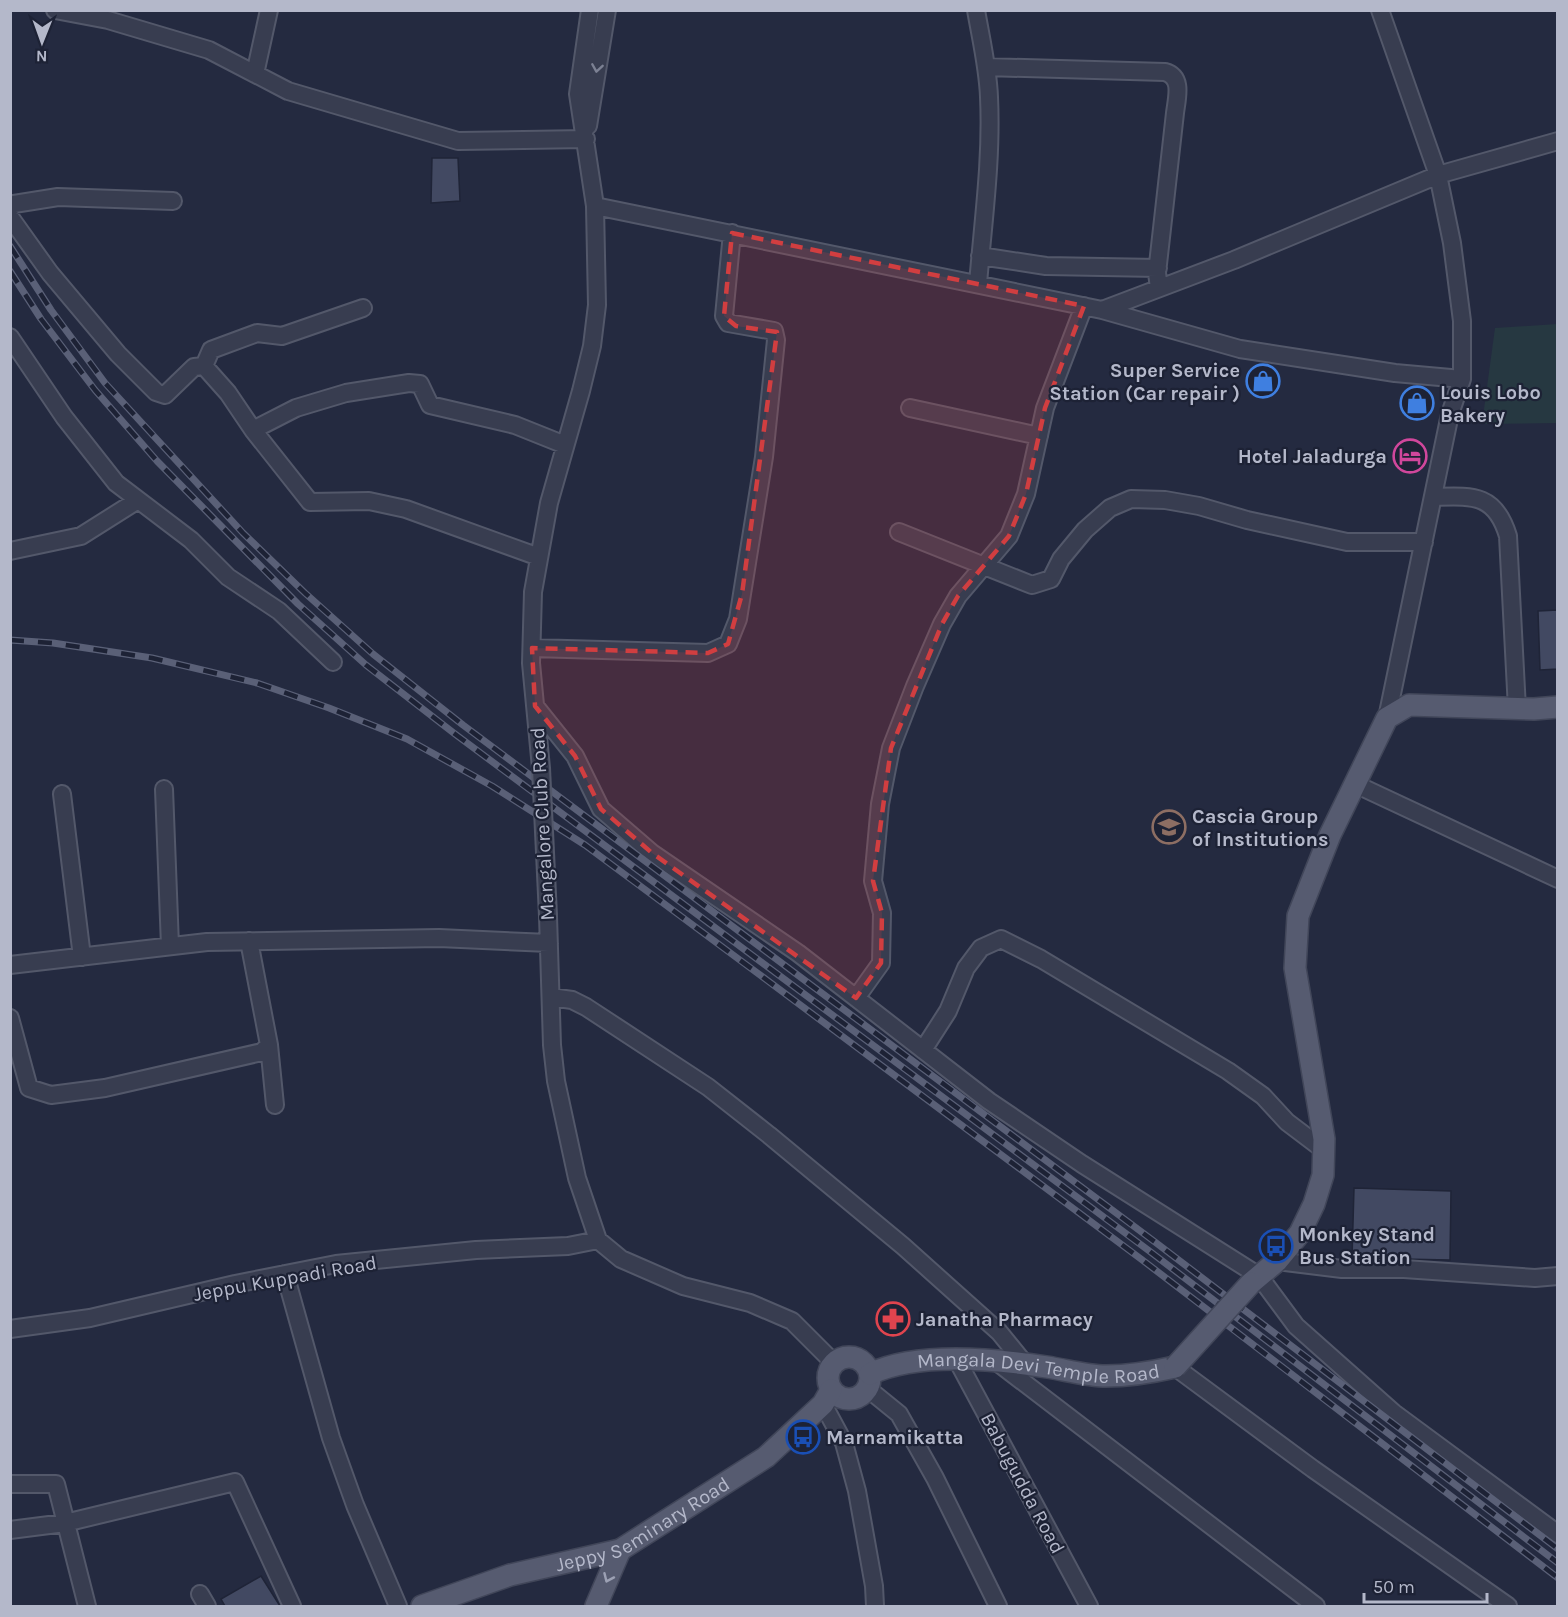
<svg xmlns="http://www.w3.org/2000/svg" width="1568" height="1617" font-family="Karla,sans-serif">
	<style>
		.green { fill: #263841 }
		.building { fill: #424962; stroke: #1f2437; stroke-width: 1.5 }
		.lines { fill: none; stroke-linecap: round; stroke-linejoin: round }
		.minor-casing { stroke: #53586a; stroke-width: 20 }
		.major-casing { stroke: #414659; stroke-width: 24 }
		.minor { stroke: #383d50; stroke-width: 16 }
		.major { stroke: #565b70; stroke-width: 21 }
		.rail-casing { stroke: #5a6077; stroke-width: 7 }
		.rail { stroke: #1d2235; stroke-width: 4.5; stroke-dasharray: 14; stroke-linecap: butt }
		.minor-bridge-casing { stroke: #53586a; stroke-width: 20; stroke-linecap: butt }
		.major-bridge-casing { stroke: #414659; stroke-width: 24; stroke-linecap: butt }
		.minor-bridge { stroke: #383d50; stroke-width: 16 }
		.major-bridge { stroke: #565b70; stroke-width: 21 }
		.oneway { stroke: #7c8193 }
		.oneway2 { stroke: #9ca1b4 }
		.marked { fill: #d13e40; fill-opacity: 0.2; stroke: #d13e40; stroke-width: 4.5; stroke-dasharray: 12 8; stroke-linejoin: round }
		.labels { text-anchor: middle; stroke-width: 4.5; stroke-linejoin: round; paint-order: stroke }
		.poi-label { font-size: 20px; font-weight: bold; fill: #b4b8ca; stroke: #1d2235; text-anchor: start }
		.street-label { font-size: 20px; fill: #b4b8ca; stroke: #1d2235 }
	</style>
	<rect width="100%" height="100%" fill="#242a40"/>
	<path class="green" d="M1557,324v99l-75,1 13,-96z"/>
	<path class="building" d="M432,158h26l2,43 -29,2z
		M1558,610v59l-18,1 -2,-59z
		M1354,1188l97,3 -1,69 -98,-2z
		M261,1576l19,30h-55l-4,-7z"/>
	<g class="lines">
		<g class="minor-casing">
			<path id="minor" d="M55,10l53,10 101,30 79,41 170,50 128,-2
				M976,10c5,29 12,58 13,87 3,62 -6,125 -11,187
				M1380,10l58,165 14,68 10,78v58l-12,35 -63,304
				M986,67l179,5c18,5 12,25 10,41l-18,160 2,15
				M255,74l14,-64
				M588,126l19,-116
				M595,206l507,104 132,-50 204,-85 120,-34
				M10,209l4,-5 44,-7 115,4
				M10,217l40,56 68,81 38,38 9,3 29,-28 10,-1
				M980,256l66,10 112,2
				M1102,310l138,39 155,24 67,6
				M10,337l54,80 52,66 75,57 37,37 51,34 54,51
				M204,366l24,27 25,37 57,72 59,-1 37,8 133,48
				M204,366l7,-16 46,-17 25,3 81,-28
				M910,408l129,28
				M253,430l43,-22 50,-15 63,-10 11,1 10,21 85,20 50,20
				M1433,497c39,-1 62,-4 75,39l9,173
				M899,532l133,53 19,-6 10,-20 24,-29 25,-22 21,-9 34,1 34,6 48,14 100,22h77
				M10,551l71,-15 57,-36
				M532,648l176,5 20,-9 10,-25 4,-25 22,-137 12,-117 -2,-9 -46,-8 -4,-7 8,-83
				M535,706l40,50 26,53 51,44 146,100 191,148 93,63 177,112 37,50 98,87 164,121
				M541,768l-10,-105 2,-71 16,-89 32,-112 11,-45 5,-41 -2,-99 -17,-112 12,-84
				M1355,784l203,95
				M164,789l6,157
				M62,794l20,163
				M548,916l4,129 4,36 21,97 21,62 23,19 62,27 67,17 42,18 42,42
				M10,965l197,-23 232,-4 110,5
				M551,997l21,3 14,7 122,80 61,48 134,111 96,86 26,32
				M856,998l25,-35 1,-50 -9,-32 7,-77 11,-56 24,-62 27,-62 16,-28 51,-60 17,-42 19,-86 39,-102
				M10,1018l19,70 22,7 54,-7 157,-36 7,-7 -20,-104
				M269,1045l6,60
				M923,1050l25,-39 18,-43 15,-20 20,-9 40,20 187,112 35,25 24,26 37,28
				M1277,1261l65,8h62l131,9 23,-2
				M285,1274l46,164 24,67 43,101
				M10,1329l80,-11 145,-34 101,-20 140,-14 92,-4 30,-6
				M957,1360l132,246
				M997,1362l319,244
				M1175,1367l138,102 195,137
				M867,1388l32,26 36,64 63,128
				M823,1404l21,39 13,48 17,95 1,20
				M10,1484h46l31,122
				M10,1530l55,-7 170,-41 57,124
				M200,1594l7,12"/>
		</g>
		<g class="major-casing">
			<g id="major">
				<path d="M1251,1283l26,-22 23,-28 14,-29 9,-29 1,-36 -29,-171 3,-52 32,-81 57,-117 22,-13 125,4 24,-2"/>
				<circle cx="849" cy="1378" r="21"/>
				<path id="s1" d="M870,1374c48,-23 125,-15 177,-7 19,3 40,9 59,9 24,0 47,-4 69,-9"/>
				<path id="s2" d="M422,1606l88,-31 110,-25 146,-93 57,-53 8,-14"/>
				<path d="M596,1606l24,-56"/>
			</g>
		</g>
		<use href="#minor" class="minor"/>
		<use href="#major" class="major"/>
		<g class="rail-casing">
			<path id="rail" d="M10,246l41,64 54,73 138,150 62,60 68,61 90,71 692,517 403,307
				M10,271l31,48 54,71 62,71 141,143 68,61 89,69 693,516 410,313
				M10,640l43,3 99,15 105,25 72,25 78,31 85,47 93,59 171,127 385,287 417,319"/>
		</g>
		<use href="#rail" class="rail"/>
		<g class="minor-bridge-casing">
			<path id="minor-bridge" d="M541,768l7,148"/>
		</g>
		<g class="major-bridge-casing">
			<path id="major-bridge" d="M1175,1367l76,-84"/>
		</g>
		<use href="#minor-bridge" class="minor-bridge"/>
		<use href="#major-bridge" class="major-bridge"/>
	</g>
	<defs><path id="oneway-chevron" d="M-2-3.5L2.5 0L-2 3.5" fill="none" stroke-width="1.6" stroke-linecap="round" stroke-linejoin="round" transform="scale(1.5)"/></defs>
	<use class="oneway" href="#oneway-chevron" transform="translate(597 68) rotate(99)"/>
	<use class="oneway2" href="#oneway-chevron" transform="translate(608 1578) rotate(114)"/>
	<path class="marked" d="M732,233l352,73 -39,102 -19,86 -17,42 -51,60 -16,28 -51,124 -18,133 9,32 -1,50 -25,35 -204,-145 -51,-44 -26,-53 -40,-50 -3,-58 176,5 20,-9 14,-50 35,-262 -41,-6 -12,-10z"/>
	<defs>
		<g id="shop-ring" transform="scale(1.725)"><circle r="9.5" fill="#1d2235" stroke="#3f7fe0" stroke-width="1.5"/><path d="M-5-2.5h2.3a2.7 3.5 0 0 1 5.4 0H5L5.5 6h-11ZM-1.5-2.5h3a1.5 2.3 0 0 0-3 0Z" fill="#3f7fe0"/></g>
		<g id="hotel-ring" transform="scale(1.725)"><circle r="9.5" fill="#1d2235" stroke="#d1479c" stroke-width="1.5"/><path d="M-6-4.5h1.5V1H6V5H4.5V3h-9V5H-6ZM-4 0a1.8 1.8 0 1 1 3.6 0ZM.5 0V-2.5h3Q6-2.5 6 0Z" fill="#d1479c"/></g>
		<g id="school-ring" transform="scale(1.725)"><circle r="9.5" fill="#1d2235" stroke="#8d6e63" stroke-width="1.5"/><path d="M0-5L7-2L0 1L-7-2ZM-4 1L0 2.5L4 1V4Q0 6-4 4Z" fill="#8d6e63"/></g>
		<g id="bus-ring" transform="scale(1.725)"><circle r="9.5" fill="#1d2235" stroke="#1a4fb4" stroke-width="1.5"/><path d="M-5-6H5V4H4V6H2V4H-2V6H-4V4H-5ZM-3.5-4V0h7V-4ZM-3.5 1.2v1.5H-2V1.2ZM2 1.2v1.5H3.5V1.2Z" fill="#1a4fb4"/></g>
		<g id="pharmacy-ring" transform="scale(1.725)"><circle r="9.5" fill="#1d2235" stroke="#e0444e" stroke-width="1.5"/><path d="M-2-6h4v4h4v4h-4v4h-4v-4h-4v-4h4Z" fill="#e0444e"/></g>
	</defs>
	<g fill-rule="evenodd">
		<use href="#shop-ring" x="1263" y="381"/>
		<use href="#shop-ring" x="1417" y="403"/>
		<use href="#hotel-ring" x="1410" y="456"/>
		<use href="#school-ring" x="1169" y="827"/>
		<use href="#bus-ring" x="1276" y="1246"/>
		<use href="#pharmacy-ring" x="893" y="1319"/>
		<use href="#bus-ring" x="803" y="1437"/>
	</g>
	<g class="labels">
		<g class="poi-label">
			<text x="1240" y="377" text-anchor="end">Super Service<tspan x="1240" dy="23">Station (Car repair )</tspan></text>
			<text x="1440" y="399">Louis Lobo<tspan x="1440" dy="23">Bakery</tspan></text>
			<text x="1387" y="463" text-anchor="end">Hotel Jaladurga</text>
			<text x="1192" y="823">Cascia Group<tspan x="1192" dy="23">of Institutions</tspan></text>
			<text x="1299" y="1241">Monkey Stand<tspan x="1299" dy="23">Bus Station</tspan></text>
			<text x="916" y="1326">Janatha Pharmacy</text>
			<text x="826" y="1444">Marnamikatta</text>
		</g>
		<g class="street-label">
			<text transform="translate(542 824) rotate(-93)" y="7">Mangalore Club Road</text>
			<text transform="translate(285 1278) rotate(-10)" y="7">Jeppu Kuppadi Road</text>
			<text dy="7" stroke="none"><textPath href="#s1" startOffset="171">Mangala Devi Temple Road</textPath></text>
			<text transform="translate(1023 1483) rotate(62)" y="7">Babugudda Road</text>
			<text dy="7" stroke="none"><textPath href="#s2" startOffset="237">Jeppy Seminary Road</textPath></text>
		</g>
	</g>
	<rect width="1568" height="1617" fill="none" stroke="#b4b8ca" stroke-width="24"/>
	<g transform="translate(42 42) rotate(181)" stroke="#1d2235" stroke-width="4.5" paint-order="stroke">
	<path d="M0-4.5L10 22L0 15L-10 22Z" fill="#b4b8ca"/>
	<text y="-9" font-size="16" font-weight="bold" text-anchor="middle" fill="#b4b8ca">N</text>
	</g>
	<path d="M1364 1593v9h123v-9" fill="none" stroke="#b4b8ca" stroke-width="3"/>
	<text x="1373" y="1593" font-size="18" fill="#b4b8ca" stroke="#1d2235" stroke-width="4.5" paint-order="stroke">50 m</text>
</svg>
